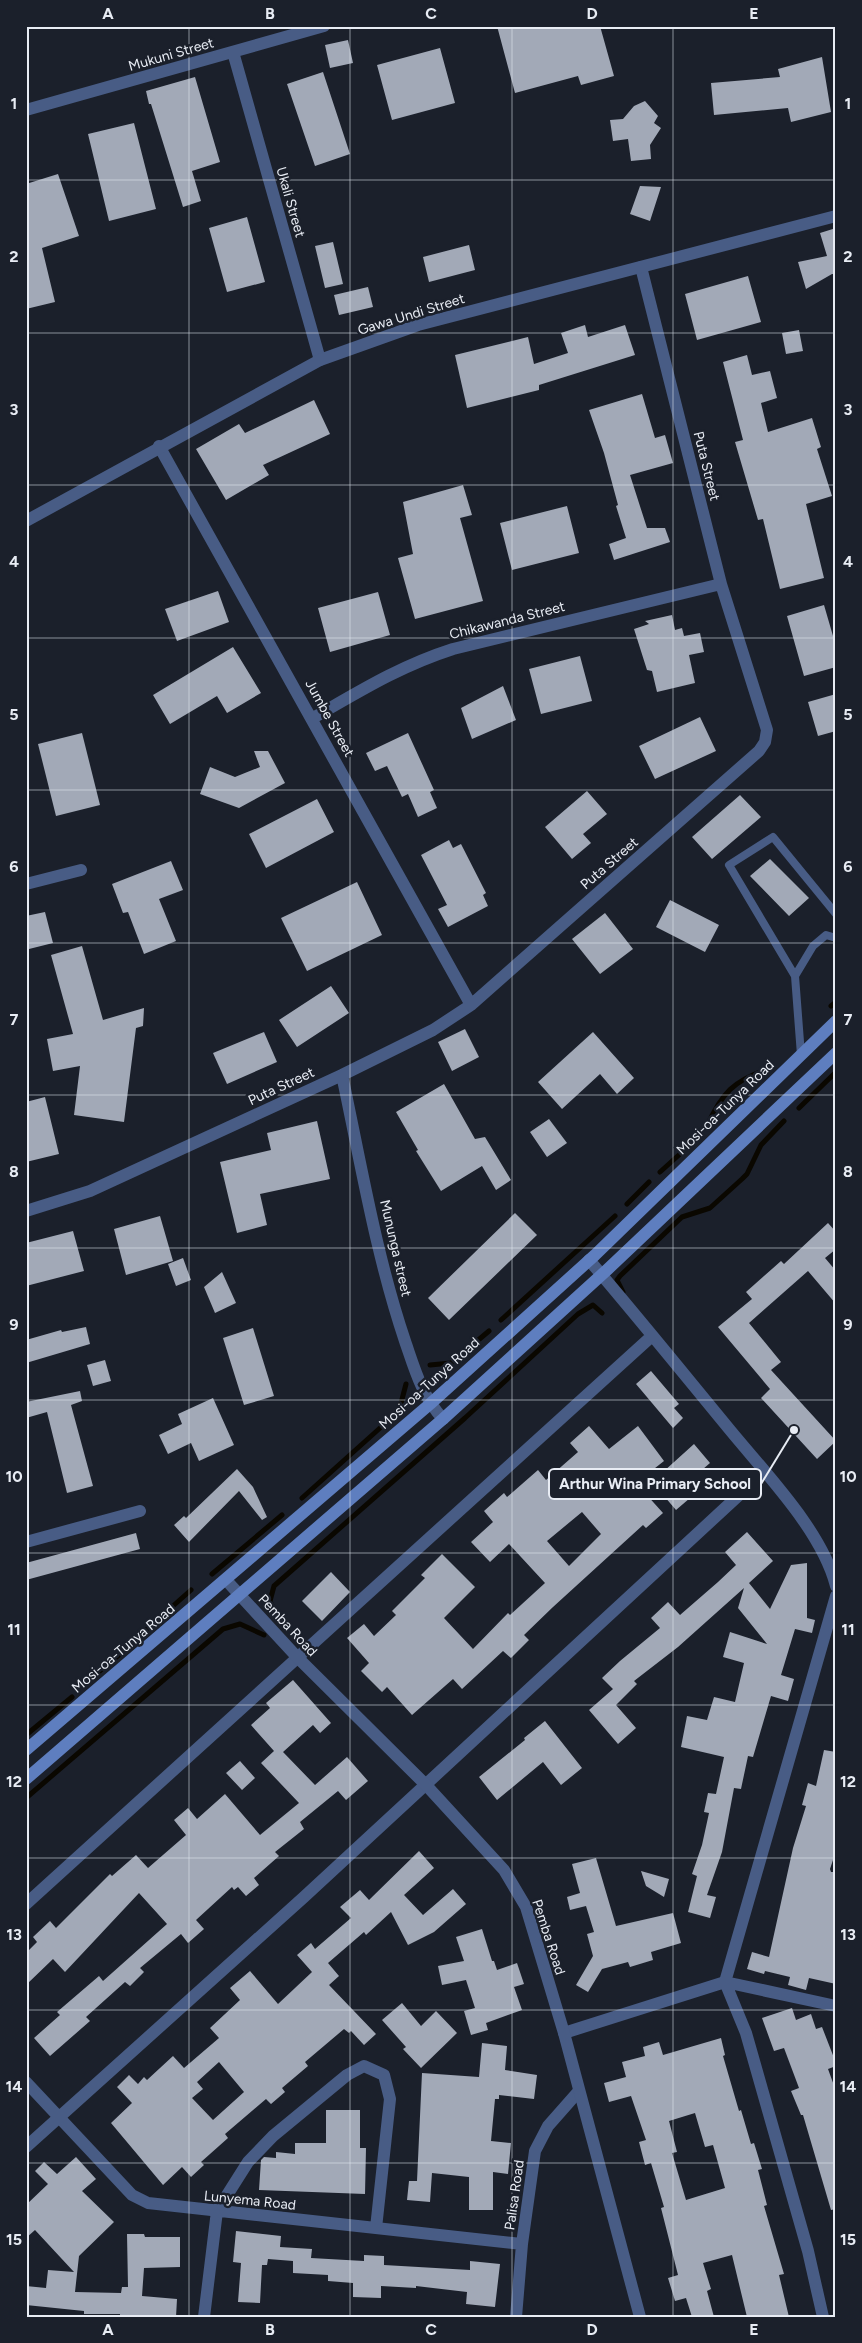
<svg xmlns="http://www.w3.org/2000/svg" width="862" height="2343" font-family="Figtree,sans-serif">
	<style>
		.lines { fill: none; stroke-linecap: round; stroke-linejoin: round }
		.stream { stroke: #0a0700; stroke-width: 5 }
		.building { fill: #a2a9b7; fill-rule: evenodd }
		.service { stroke: #485c85; stroke-width: 8 }
		.minor { stroke: #485c85; stroke-width: 12 }
		.tertiary { stroke: #485c85; stroke-width: 12 }
		.secondary { stroke: #5e7ebf; stroke-width: 12 }
		.grid { fill: none; stroke: #e8ecf4; stroke-width: 1; stroke-opacity: 0.55 }
		.labels { text-anchor: middle; stroke-width: 5; stroke-linejoin: round; paint-order: stroke }
		.street-label { font-size: 14px; fill: #e8ecf4; stroke: #1b202b }
		.leader { fill: none; stroke: #e8ecf4; stroke-width: 2 }
		.callout-dot { fill: #e8ecf4; stroke: #1b202b; stroke-width: 2 }
		.callout { fill: #1b202b; stroke: #e8ecf4; stroke-width: 2 }
		.callout-label { font-size: 15px; text-anchor: middle; font-weight: bold; fill: #e8ecf4 }
		.neatline { fill: none; stroke: #e8ecf4; stroke-width: 2 }
		.grid-label { font-size: 16px; text-anchor: middle; font-weight: bold; fill: #e8ecf4 }
	</style>
	<rect width="100%" height="100%" fill="#1b202b"/>
	<g class="lines">
		<path class="stream" d="M831,1006l5,-4
			M799,1108l37,-36
			M707,1126c15,-33 26,-45 61,-57
			M691,1143l5,-5
			M660,1172l20,-18
			M627,1204l22,-22
			M623,1292l-6,-12 3,-4 62,-59 28,-9 32,-29 5,-5 14,-29 23,-24
			M501,1320l114,-104
			M430,1365l21,-2 38,-32
			M302,1498l97,-87 7,-27
			M212,1574l70,-59
			M281,1619l-6,-7 -5,-11 4,-15 191,-168 113,-104 15,-9 9,8
			M147,1629l44,-39
			M84,1684l54,-45
			M26,1735l46,-38
			M26,1798l197,-169 17,-5 24,11"/>
	</g>
	<path class="building" d="M497,26h103l14,50 -33,9 -3,-9 -63,17z
		M348,40l5,23 -23,5 -5,-23z
		M440,48l15,55 -63,17 -15,-55z
		M822,57l9,55 -40,10 -3,-14 -74,7 -3,-32 69,-6 -2,-8z
		M323,72l27,82 -35,12 -28,-82z
		M195,77l25,85 -28,9 9,30 -18,6 -32,-103h-2l-3,-13z
		M645,101l13,15 -4,7 7,5 -11,17 1,14 -20,2 -3,-22 -15,2 -3,-21 13,-1 11,-13z
		M134,123l22,86 -47,12 -21,-87z
		M58,174l21,62 -37,12 13,54 -29,7v-125z
		M640,186l21,1 -11,34 -20,-7z
		M247,217l18,65 -38,10 -18,-64z
		M836,228v46h-4l-26,15 -8,-27 29,-6 -7,-23z
		M333,242l10,42 -18,4 -10,-42z
		M469,245l6,25 -46,12 -6,-25z
		M748,276l13,46 -64,18 -12,-46z
		M368,287l5,20 -34,8 -5,-20z
		M585,325l3,12 37,-12 10,30 -96,30v5l-72,18 -12,-53 73,-18 6,27 34,-11 -7,-20z
		M799,330l4,21 -17,3 -4,-21z
		M747,355l5,20 18,-4 7,27 -16,5 7,29 44,-14 9,29 -4,2 15,47 -26,8 18,74 -44,11 -17,-70 -5,1 -23,-78 8,-2 -20,-78z
		M642,394l13,44 10,-3 8,28 -43,12 17,53h18l5,14 -56,18 -5,-16 17,-6 -10,-32 2,-1 -14,-52 -15,-43z
		M314,400l16,34 -67,31 6,10 -43,25 -30,-51 43,-25 6,9z
		M463,485l9,30 -12,3 23,83 -68,18 -17,-61 15,-4 -10,-52z
		M567,506l12,47 -67,17 -12,-47z
		M218,591l11,31 -52,19 -12,-32z
		M378,592l12,43 -60,17 -12,-44z
		M824,605l9,31 3,-1v32l-32,9 -17,-60z
		M672,615l3,15 7,-2 2,8 16,-3 4,19 -15,3 6,28 -38,9 -5,-21 -5,-1 -13,-41 15,-5 -4,-3z
		M233,647l28,46 -34,20 -10,-17 -47,28 -17,-29z
		M580,656l12,45 -51,13 -12,-45z
		M503,686l13,34 -44,19 -11,-31z
		M836,694v37l-18,5 -10,-34z
		M700,717l16,34 -61,28 -16,-33z
		M82,733l18,72 -44,11 -18,-72z
		M408,733l26,57 -4,2 7,16 -19,9 -10,-23 -6,3 -15,-31 -12,5 -9,-18z
		M254,751h14l17,32 -46,25 -39,-14 10,-27 25,10 25,-10z
		M587,791l20,23 -24,20 8,9 -19,16 -27,-32z
		M740,795l21,22 -49,42 -20,-22z
		M317,799l17,33 -68,36 -17,-34z
		M449,840l4,8 8,-4 25,49 -3,2 5,11 -40,21 -10,-18 9,-4 -26,-50z
		M770,859l39,39 -20,18 -39,-40z
		M171,861l12,29 -24,9 17,42 -32,13 -16,-42 -5,1 -11,-29z
		M357,882l25,53 -75,36 -26,-53z
		M670,900l49,25 -14,27 -49,-25z
		M45,912l8,31 -24,6 -3,-11v-22z
		M605,913l28,36 -33,25 -28,-35z
		M82,946l21,74 41,-12 -1,18 -7,2 -12,94 -50,-7 6,-49 -27,5 -6,-32 26,-5 -22,-79z
		M331,986l18,27 -52,34 -18,-27z
		M465,1029l14,28 -27,14 -14,-29z
		M264,1032l13,30 -50,22 -14,-31z
		M593,1032l41,46 -17,16 -17,-20 -38,35 -24,-27z
		M444,1084l31,55 10,-2 26,43 -15,10 -14,-24 -41,25 -25,-40 2,-1 -22,-38z
		M45,1097l14,57 -33,8v-60z
		M549,1119l18,24 -20,14 -17,-25z
		M317,1121l13,58 -70,15 7,31 -30,8 -17,-71 51,-12 -4,-17z
		M515,1213l22,22 -88,85 -21,-22z
		M160,1216l13,45 -47,14 -12,-46z
		M828,1223l8,9v17l-11,9 11,13v33l-28,-33 -59,52 32,39 -10,8 65,71 -19,18 -56,-61 9,-9 -52,-62 34,-28 -6,-7 35,-31 3,3z
		M73,1231l11,40 -58,15v-43z
		M183,1258l8,22 -15,6 -8,-22z
		M222,1272l14,31 -21,10 -11,-26z
		M86,1327l4,17 -64,19v-23l35,-10 1,2z
		M253,1328l21,68 -30,9 -21,-67z
		M105,1360l6,21 -18,5 -6,-21z
		M651,1371l28,33 -5,4 9,10 -10,10 -37,-44z
		M80,1391l2,10 -11,4 22,81 -26,7 -20,-81 -21,6v-16z
		M213,1398l21,47 -35,16 -8,-18 -23,11 -9,-19 23,-11 -4,-10z
		M589,1426l20,23 29,-23 26,35 -28,22 27,30 -17,15 -3,-3 -90,82 -29,28 5,5 -18,18 -8,-7 -41,38 -9,-10 -41,36 -25,-28 -5,5 -21,-21 8,-8 -22,-25 17,-14 10,12 22,-21 -4,-4 33,-33 -4,-3 21,-21 33,33 -31,31 29,31 35,-36 2,2 35,-32 -36,-39 -19,18 -19,-20 22,-20 -9,-11 20,-18 3,4 31,-27 8,10 32,-28 -8,-9zM582,1512l19,22 -32,32 -22,-25z
		M694,1444l16,19 -22,19 9,10 -21,18 -12,-14 11,-9 -12,-15z
		M237,1469l16,18 14,30 -5,3 -23,-29 -50,51 -15,-17 10,-9 2,2z
		M747,1532l26,29 -24,22 21,26 21,-44 16,-2v55l8,2 -3,13 -17,-4 -14,46 13,4 -6,22 -17,-5 -18,61 -5,-1 -7,33 -7,-1 -12,64 -15,43 9,2 -6,21 -22,-6 9,-36 -5,-2 10,-29 7,-32 -5,-1 4,-19 8,1 8,-37 -43,-10 6,-31 20,4 7,-23 21,5 9,-39 -21,-6 7,-25 37,12 -29,-36 6,-20 -66,59 -44,34 3,3 -21,21 20,23 -18,16 -29,-34 24,-21 -11,-11 18,-17 40,-33 -9,-10 17,-16 12,13 38,-33 18,-17 -11,-13z
		M136,1533l4,16 -114,31v-17z
		M331,1572l19,20 -28,29 -20,-20z
		M293,1680l38,43 -11,10 -7,-8 -30,27 32,33 32,-28 21,24 -22,19 -8,-9 -38,31 4,7 -29,23 4,4 -25,22 5,7 -13,11 -8,-9 -4,3 -2,-3 -36,33 8,9 -16,14 -7,-9 -41,34 4,4 -14,14 -5,-4 -39,35 4,4 -40,35 -16,-18 26,-23 -3,-3 42,-36 4,5 64,-57 -28,-31 -74,79 -12,-13 -27,26v-32l11,-11 -4,-5 17,-16 6,7 54,-54 2,2 24,-21 12,13 38,-33 -12,-15 14,-12 9,11 28,-25 35,41 39,-32 -38,-40 13,-12 -23,-26 19,-17 -4,-5z
		M545,1721l37,47 -21,17 -18,-23 -46,38 -18,-23 46,-37 -1,-2z
		M824,1750l12,2v99l-6,18 1,3h5v112l-27,-6 -3,12 -18,-5 2,-8 -25,-6 -1,3 -17,-5 5,-17 17,5 24,-109 13,-42 -4,-1 6,-22 8,3z
		M240,1761l15,17 -13,12 -16,-17z
		M419,1851l15,17 -30,27 19,20 30,-26 13,15 -32,28 -26,13 -17,-33 -25,23 -2,-3 -36,31 11,13 -10,9 47,49 -12,11 -13,-14 -2,2 -5,-4 -39,33 3,4 -26,22 3,4 -14,12 -5,-5 -41,35 3,4 -27,24 3,3 -13,12 -9,-10 -19,18 -52,-62 21,-20 -15,-16 12,-12 9,9 6,-7 3,3 26,-24 11,12 35,-30 -9,-10 30,-28 -10,-12 20,-17 28,33 34,-32 -15,-17 14,-12 4,6 36,-31 -11,-11 20,-17 9,10zM219,2062l25,30 -31,28 -21,-22 11,-9 -6,-7z
		M596,1858l20,68 57,-13 8,30 -30,9 2,8 -23,7 -2,-5 -26,7 -14,23 -12,-7 17,-29 -6,-22 7,-2 -8,-26 -16,4 -3,-13 13,-4 -8,-29z
		M641,1871l28,8 -5,18 -18,-11z
		M482,1929l10,32h2l3,9 20,-7 7,21 -10,3 8,23 -36,13 2,7 -17,5 -7,-24 11,-3 -9,-28 -24,5 -4,-19 26,-5 -8,-24z
		M402,2003l19,23 15,-15 21,22 -36,35 -18,-19 3,-2 -24,-27z
		M792,2008l4,12 15,-6 5,15 6,-2 14,36v3l-8,3 8,22v118l-5,1 -28,-95h-2l-10,-24 8,-3 -15,-40 -10,3 -12,-33z
		M721,2038l4,17 -2,1 16,55 2,-1 10,34 3,-1 8,26 -4,1 9,35 -3,1 20,68 -5,1 10,42h-42l-15,-62 -29,8 8,26 -4,2 7,26h-22l-6,-19 -11,3 -7,-23 10,-3 -17,-67 3,-1 -13,-44 -6,2 -6,-23 7,-2 -15,-44 -22,6 -5,-19 22,-6 -4,-15 23,-6 -2,-9 16,-5 4,13zM695,2113l10,34 8,-2 12,43 -39,12 -14,-47 5,-1 -8,-31z
		M482,2043l25,3 -2,24 32,5 -3,24 -35,-4v4h-4l-4,42 20,2 -3,31 -15,-2v38h-24v-33l-37,-4 -2,29 -23,-2 2,-19h8l5,-108 57,4z
		M326,2110h34v38h6l-1,46 -106,-4 2,-30 3,-3 12,1v-6l19,2v-11h31z
		M76,2157l20,22 -14,12 32,31 -35,34 -4,36 46,1 1,-6h6l-1,-53h17l1,3h35v30l-36,1 -2,28 35,3 -1,18h-56v-3h-36v-3l-58,-6v-19l20,2 2,-18 26,2 -39,-42 -9,8v-33l22,-21 -13,-13 9,-9 13,12z
		M236,2231l45,5 -1,11 32,2 -1,9 53,3v-6l20,1v9l86,5v-9l30,3 -5,43 -29,-3 1,-12 -51,-6v2l-35,-2v12l-28,-1v-14l-25,-2v-6l-35,-2v-12l-25,-2 -1,6h-5l-2,38 -22,-1 3,-39 -8,-1z"/>
	<g class="lines">
		<path class="service" d="M795,976l-66,-111 44,-28 63,77
			M801,1055l-6,-79 18,-30 13,-11 10,3"/>
		<path class="minor" d="M233,52l87,308
			M26,110l298,-84
			M159,446l312,559
			M313,718c47,-27 87,-52 140,-69l268,-65
			M26,884l55,-14
			M342,1075c19,89 34,180 63,266 10,29 17,55 38,78
			M26,1211l64,-20 252,-116 91,-45 38,-25 288,-254 6,-9 2,-12 -46,-146 -80,-317
			M589,1260c48,56 94,113 141,170 36,44 92,101 106,156
			M26,1542l114,-31
			M26,1904l626,-568
			M725,1982l21,51 62,218 15,66
			M725,1982l111,24
			M564,2033l161,-51 111,-386
			M26,2082l106,113 16,8 374,41
			M26,2147l278,-250 460,-425
			M204,2317l13,-106 31,-49 25,-26 74,-61 17,-9 20,9 6,24 -14,129
			M516,2317l6,-73 13,-93 13,-25 30,-34"/>
		<path class="tertiary" d="M26,521l294,-161 98,-35 418,-109
			M226,1580l71,77 129,128 78,85 22,37 38,126 76,284"/>
		<path class="secondary" d="M26,1750l404,-346 165,-149 241,-234
			M26,1779l417,-360 165,-150 228,-216"/>
	</g>
	<path class="grid" d="M189,26v2291M350,26v2291M512,26v2291M673,26v2291M26,180h810M26,333h810M26,485h810M26,638h810M26,790h810M26,943h810M26,1095h810M26,1248h810M26,1400h810M26,1553h810M26,1705h810M26,1858h810M26,2010h810M26,2163h810"/>
	<g class="labels">
		<g class="street-label">
			<text transform="translate(171 54) rotate(-16)" y="5">Mukuni Street</text>
			<text transform="translate(291 202) rotate(74)" y="5">Ukali Street</text>
			<text transform="translate(411 314) rotate(-17)" y="5">Gawa Undi Street</text>
			<text transform="translate(707 466) rotate(76)" y="5">Puta Street</text>
			<text transform="translate(507 620) rotate(-14)" y="5">Chikawanda Street</text>
			<text transform="translate(330 718) rotate(61)" y="5">Jumbe Street</text>
			<text transform="translate(609 863) rotate(-41)" y="5">Puta Street</text>
			<text transform="translate(281 1086) rotate(-25)" y="5">Puta Street</text>
			<text transform="translate(725 1107) rotate(-44)" y="5">Mosi-oa-Tunya Road</text>
			<text transform="translate(396 1248) rotate(77)" y="5">Mununga street</text>
			<text transform="translate(429 1383) rotate(-42)" y="5">Mosi-oa-Tunya Road</text>
			<text transform="translate(288 1625) rotate(47)" y="5">Pemba Road</text>
			<text transform="translate(123 1648) rotate(-40)" y="5">Mosi-oa-Tunya Road</text>
			<text transform="translate(549 1937) rotate(72)" y="5">Pemba Road</text>
			<text transform="translate(514 2195) rotate(-82)" y="5">Palisa Road</text>
			<text transform="translate(250 2200) rotate(6)" y="5">Lunyema Road</text>
		</g>
	</g>
	<path class="leader" d="M794 1430L761 1484"/>
	<circle class="callout-dot" cx="794" cy="1430" r="5"/>
	<rect class="callout" x="549" y="1469" width="212" height="30" rx="5"/>
	<g class="callout-label">
		<text x="655" y="1489">Arthur Wina Primary School</text>
	</g>
	<rect width="862" height="2343" fill="none" stroke="#1b202b" stroke-width="55"/>
	<rect x="28" y="28" width="806" height="2288" class="neatline"/>
	<g class="grid-label">
		<text x="108" y="19">A</text>
		<text x="270" y="19">B</text>
		<text x="431" y="19">C</text>
		<text x="592" y="19">D</text>
		<text x="754" y="19">E</text>
		<text x="14" y="109">1</text>
		<text x="848" y="109">1</text>
		<text x="14" y="262">2</text>
		<text x="848" y="262">2</text>
		<text x="14" y="415">3</text>
		<text x="848" y="415">3</text>
		<text x="14" y="567">4</text>
		<text x="848" y="567">4</text>
		<text x="14" y="720">5</text>
		<text x="848" y="720">5</text>
		<text x="14" y="872">6</text>
		<text x="848" y="872">6</text>
		<text x="14" y="1025">7</text>
		<text x="848" y="1025">7</text>
		<text x="14" y="1177">8</text>
		<text x="848" y="1177">8</text>
		<text x="14" y="1330">9</text>
		<text x="848" y="1330">9</text>
		<text x="14" y="1482">10</text>
		<text x="848" y="1482">10</text>
		<text x="14" y="1635">11</text>
		<text x="848" y="1635">11</text>
		<text x="14" y="1787">12</text>
		<text x="848" y="1787">12</text>
		<text x="14" y="1940">13</text>
		<text x="848" y="1940">13</text>
		<text x="14" y="2092">14</text>
		<text x="848" y="2092">14</text>
		<text x="14" y="2245">15</text>
		<text x="848" y="2245">15</text>
		<text x="108" y="2335">A</text>
		<text x="270" y="2335">B</text>
		<text x="431" y="2335">C</text>
		<text x="592" y="2335">D</text>
		<text x="754" y="2335">E</text>
	</g>
</svg>
